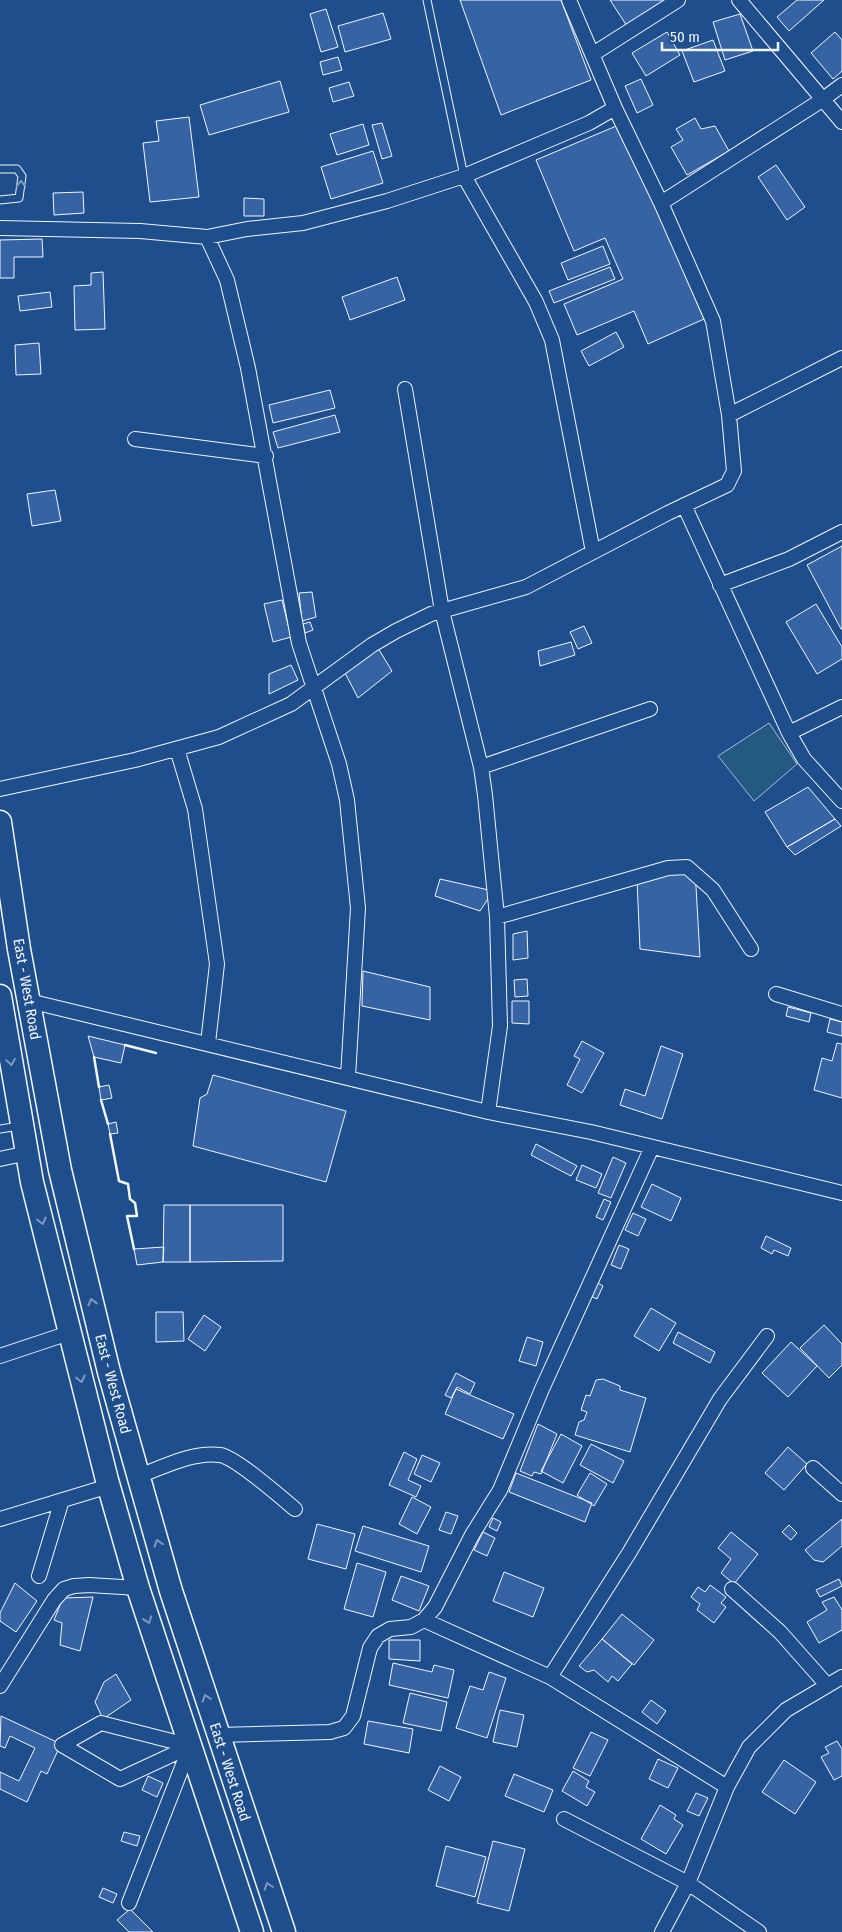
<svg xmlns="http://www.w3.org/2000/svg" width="842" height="1932" font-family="'Fira Sans Condensed',sans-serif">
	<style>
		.green { fill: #245a82; stroke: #a8bbd7 }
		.building { fill: #3563a3; stroke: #f2f6ff }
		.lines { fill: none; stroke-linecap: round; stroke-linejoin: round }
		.lane-casing { stroke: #f2f6ff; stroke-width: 9 }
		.street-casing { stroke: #f2f6ff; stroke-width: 16 }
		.primary-casing { stroke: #f2f6ff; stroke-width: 25 }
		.lane { stroke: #1f4e8c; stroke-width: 7 }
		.street { stroke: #1f4e8c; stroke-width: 14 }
		.primary { stroke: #1f4e8c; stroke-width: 22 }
		.wall { stroke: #f2f6ff; stroke-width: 2.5 }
		.oneway { stroke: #7e9ac0 }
		.labels { text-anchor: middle; stroke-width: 4; stroke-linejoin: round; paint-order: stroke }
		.street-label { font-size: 15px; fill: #f2f6ff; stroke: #1f4e8c }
	</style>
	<rect width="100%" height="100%" fill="#1f4e8c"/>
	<path class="green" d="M769,723l28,41 -43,37 -36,-45z"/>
	<path class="building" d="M460,0h101l30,80 -90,35z
		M610,0h55l-38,26z
		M797,0h27l-35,31 -12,-14z
		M326,9l12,38 -17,5 -11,-38z
		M383,13l8,26 -46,13 -7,-26z
		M740,14l13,37 -28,9 -12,-38z
		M667,32l13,23 -34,21 -14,-23z
		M835,32l7,8v31l-9,8 -22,-26z
		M713,40l12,31 -31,11 -12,-31z
		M338,57l4,13 -19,5 -3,-13z
		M641,79l12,26 -16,8 -12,-27z
		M280,81l9,31 -80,23 -9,-30z
		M349,82l5,14 -21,6 -4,-14z
		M189,117l10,80 -49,5 -7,-59 16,-2 -3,-20z
		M695,118l6,11 14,-3 14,25 -42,24 -16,-28 12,-7 -7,-11z
		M382,123l10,33 -10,3 -10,-34z
		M363,124l6,21 -32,10 -7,-21z
		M621,124l83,195 -56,25 -14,-33 -57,24 -13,-31 59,-25 -18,-41 -31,13 -38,-91z
		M373,151l10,32 -52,16 -10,-32z
		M776,165l29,42 -18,13 -29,-43z
		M83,192l1,21 -30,2 -1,-22z
		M244,198l20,1v17h-20z
		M42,239l1,18h-29v21h-14v-38z
		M603,246l7,18 -42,16 -7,-17z
		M610,267l5,12 -61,24 -5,-12z
		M103,272l2,57 -30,1 -1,-44 17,-1v-12z
		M397,277l8,23 -55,20 -8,-23z
		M50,292l2,15 -32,4 -2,-15z
		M616,332l8,15 -35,19 -8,-15z
		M39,343l2,31 -25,1 -1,-30z
		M330,390l5,18 -62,15 -4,-18z
		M335,415l5,17 -62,16 -5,-16z
		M55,490l6,31 -29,5 -5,-32z
		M842,546v83h-1l-34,-64z
		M312,592l4,25 -14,4 -3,-28z
		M282,600l9,37 -18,5 -9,-38z
		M816,604l26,43v12l-25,15 -31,-52z
		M310,622l3,8 -8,3 -2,-9z
		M584,626l8,17 -14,6 -8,-17z
		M571,642l4,13 -35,11 -2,-15z
		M378,648l14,23 -34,27 -14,-27z
		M291,665l7,15 -29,14v-20z
		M808,787l27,32 -48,28 -22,-35z
		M835,819l6,7 -46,29 -8,-8z
		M695,869l5,88 -60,-8 -3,-69z
		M440,879l53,12 -13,20 -45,-15z
		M527,931l1,27 -15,2v-26z
		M363,971l67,16v33l-68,-14z
		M527,979l1,17 -13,1 -1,-17z
		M512,1001h17v23l-17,-1z
		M788,1007l23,6 -2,9 -23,-6z
		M830,1019l12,3v14l-15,-4z
		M88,1036l37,9 -4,18 -27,-6z
		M582,1041l22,12 -22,40 -15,-8 13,-26 -6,-3z
		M837,1043l5,1v54l-28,-8 8,-32 10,3z
		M661,1046l22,8 -21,65 -42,-14 5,-16 20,7z
		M213,1075l133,36 -20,71 -133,-36 7,-48 7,-4z
		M109,1085l3,13 -11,2 -2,-13z
		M116,1122l2,11 -8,1 -2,-10z
		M536,1144l41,22 -6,10 -40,-21z
		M613,1157l13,6 -15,35 -13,-5z
		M582,1165l20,9 -6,14 -20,-8z
		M652,1184l29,14 -10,23 -30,-14z
		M604,1199l7,3 -8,18 -7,-3z
		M164,1205h26v57h-27z
		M190,1205h93v56l-93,1z
		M633,1213l13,6 -8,17 -13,-6z
		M766,1236l25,12 -3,8 -14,-6 -2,4 -11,-6z
		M619,1245l10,4 -8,20 -10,-4z
		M164,1247l-1,15 -26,3 -3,-16z
		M595,1281l8,5 -6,13 -9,-4z
		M651,1308l25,15 -17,28 -25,-15z
		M156,1312h27l1,29 -28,1z
		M204,1315l17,12 -16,24 -17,-12z
		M824,1325l18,19v21l-13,13 -29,-30z
		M678,1332l37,20 -5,11 -37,-20z
		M527,1337l16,5 -7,24 -17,-5z
		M791,1342l26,24 -29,31 -26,-24z
		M456,1373l19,10 -5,11 -13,-7 -6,11 -6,-3z
		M603,1379l17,7v4l26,8 -16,54 -55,-17 4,-13 5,-2 3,-8 -6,-2 5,-15 4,1 6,-16z
		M456,1389l58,25 -11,25 -58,-25z
		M538,1424l19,10 -16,40 -7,-2 -2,4 -12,-5z
		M561,1434l21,12 -19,37 -22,-12z
		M591,1444l33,17 -11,22 -33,-18z
		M788,1447l19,17 -23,26 -19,-17z
		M404,1452l13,7 -9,21 13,6 -5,11 -27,-12z
		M422,1455l18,8 -9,19 -17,-8z
		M516,1473l76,30 -7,19 -76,-30z
		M590,1473l17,11 -13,22 -17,-11z
		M412,1497l19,10 -14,27 -18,-10z
		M446,1512l12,4 -7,18 -12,-4z
		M493,1518l8,4 -4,9 -8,-4z
		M842,1519v27l-19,16 -9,-2 -9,-10z
		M317,1524l38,10 -9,35 -38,-10z
		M789,1525l8,8 -6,7 -9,-8z
		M363,1526l66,20 -8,26 -66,-21z
		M483,1532l12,6 -8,18 -13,-6z
		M731,1532l27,22 -24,30 -13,-11 10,-14 -13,-11z
		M357,1563l29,9 -13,45 -29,-8z
		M504,1572l40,16 -11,29 -40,-16z
		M401,1576l28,10 -10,25 -27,-11z
		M839,1579l3,7 -22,11 -4,-7z
		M15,1583l22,18 -21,31 -16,-11v-8z
		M710,1585l16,12 -5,6 5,4 -12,16 -17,-13 3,-6 -9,-7 7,-10 7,5z
		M93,1597l-13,54 -20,-6 2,-22 -8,-3 9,-22z
		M834,1597l8,13v20l-23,13 -12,-21 20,-12 -5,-8z
		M622,1614l32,26 -20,25 -32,-26z
		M602,1639l30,25 -14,17 -6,-5 -4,6 -14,-12 -7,2 -8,-6z
		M389,1640h31v21l-31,-2z
		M393,1663l39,9 2,-7 20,5 -6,28 -59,-13z
		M489,1672l17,6 -19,60 -31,-10 14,-42 13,4z
		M116,1674l15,26 -28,19 -8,-17 9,-20z
		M410,1693l37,9 -6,29 -38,-8z
		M651,1700l15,11 -9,13 -15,-12z
		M500,1710l24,5 -7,32 -24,-5z
		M1,1716l60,28 -14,30 -6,-3 -14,31 -27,-13v-17l19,9 16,-33 -25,-12 -5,12 -5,-2z
		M368,1721l45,8 -4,24 -45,-9z
		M591,1732l17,8 -18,36 -17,-8z
		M837,1741l5,8v27l-8,4 -13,-23 8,-4 -4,-6z
		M658,1759l20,9 -10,20 -19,-9z
		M784,1760l32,22 -21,32 -33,-22z
		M440,1766l21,11 -12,24 -21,-11z
		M573,1771l16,10 -3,6 9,5 -8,14 -25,-15z
		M514,1774l39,16 -9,22 -39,-16z
		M148,1776l15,7 -6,14 -15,-7z
		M696,1793l12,5 -9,18 -12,-5z
		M660,1805l16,10 -2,4 9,6 -17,29 -25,-15z
		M124,1832l16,4 -3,10 -16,-5z
		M493,1841l32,8 -16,62 -32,-8z
		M446,1846l40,11 -11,40 -39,-11z
		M103,1888l14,6 -4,9 -14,-6z
		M130,1909l23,23h-24l-12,-12z"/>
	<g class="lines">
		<g class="lane-casing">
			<path id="lane" d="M427,0l37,176
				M0,169h17l5,7 -3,22 -19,2
				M0,1129l19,-3"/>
		</g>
		<g class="street-casing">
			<path id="street" d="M739,0l103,122
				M593,54l85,-54
				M464,176l72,126 16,38 41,212
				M661,203l161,-103 20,-15
				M0,228l140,3 67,6 40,-8 56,-6 84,-22 77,-25 125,-53 26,-15
				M207,237l20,43 21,88 51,275 40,121 8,36 11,108 -10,169
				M405,389l37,222 39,156 4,28 12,122 3,109 -12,86
				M729,415l113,-57
				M135,439l131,17
				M684,505l105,228 15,26 38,42
				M720,585l69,-26 53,-27
				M789,733l53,-26
				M177,749l18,60 22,155 -9,79
				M481,767l169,-58
				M0,789l135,-29 84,-23 72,-33 81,-59 24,-14 35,-17 95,-27 142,-74 59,-28 7,-14 -5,-56 -16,-94 -52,-118 -46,-95 -46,-108
				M497,917l171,-49 19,-1 26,23 38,59
				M776,994l66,20
				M29,1001l459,111 103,20 251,61
				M0,1159l28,-6
				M0,1356l69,-23
				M813,1468l29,26
				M139,1476c24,-9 55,-25 81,-21 15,2 62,43 75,54
				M0,1519l109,-33
				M39,1576l23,-76
				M732,1589l48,43 47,53
				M424,1620l126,57 177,110
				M550,1677l79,-124 91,-154 47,-63
				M0,1686l54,-86 10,-11 10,-3 15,-1 49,3
				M101,1723l90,23 -71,33 -58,-34z
				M218,1735l112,-3 14,-4 9,-12 17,-68 8,-12 12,-7 21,-2 13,-7 11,-13 37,-72 28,-45 42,-101 110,-242
				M564,1819l124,64 71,49
				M129,1903l61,-156
				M662,1932l26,-49 39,-96 22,-40 37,-37 56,-33"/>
		</g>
		<g class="primary-casing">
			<path id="primary" d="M0,822l19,127 41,221 49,202 62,219 113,341
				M0,996l32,186 75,298 31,108 114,344"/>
		</g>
		<use href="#lane" class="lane"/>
		<use href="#street" class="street"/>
		<use href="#primary" class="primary"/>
		<path class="wall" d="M125,1045l31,8
			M94,1057l5,30
			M101,1100l7,24
			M110,1134l9,47 9,3 2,15 5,4 2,13h-10l7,33"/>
	</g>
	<defs><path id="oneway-chevron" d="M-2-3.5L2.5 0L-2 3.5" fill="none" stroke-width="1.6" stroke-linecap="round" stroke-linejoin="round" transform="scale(1.25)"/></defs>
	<g class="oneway">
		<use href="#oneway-chevron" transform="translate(21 184) rotate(-89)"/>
		<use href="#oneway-chevron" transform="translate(11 1062) rotate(80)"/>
		<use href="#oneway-chevron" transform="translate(42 1221) rotate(76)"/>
		<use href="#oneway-chevron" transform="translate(92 1302) rotate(-104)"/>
		<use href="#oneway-chevron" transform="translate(81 1379) rotate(76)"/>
		<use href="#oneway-chevron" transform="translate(158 1543) rotate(-106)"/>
		<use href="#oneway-chevron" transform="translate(148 1620) rotate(71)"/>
		<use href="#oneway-chevron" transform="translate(206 1698) rotate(-108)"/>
		<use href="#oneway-chevron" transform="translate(268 1886) rotate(-108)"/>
	</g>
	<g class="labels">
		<g class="street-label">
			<text transform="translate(27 989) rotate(80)" y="5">East - West Road</text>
			<text transform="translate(113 1384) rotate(75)" y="5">East - West Road</text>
			<text transform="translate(230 1772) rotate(72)" y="5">East - West Road</text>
		</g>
	</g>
	<path d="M662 42v8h116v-8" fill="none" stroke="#f2f6ff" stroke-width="2.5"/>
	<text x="670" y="42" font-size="15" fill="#f2f6ff" stroke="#1f4e8c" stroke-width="4" paint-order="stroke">50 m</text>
</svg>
